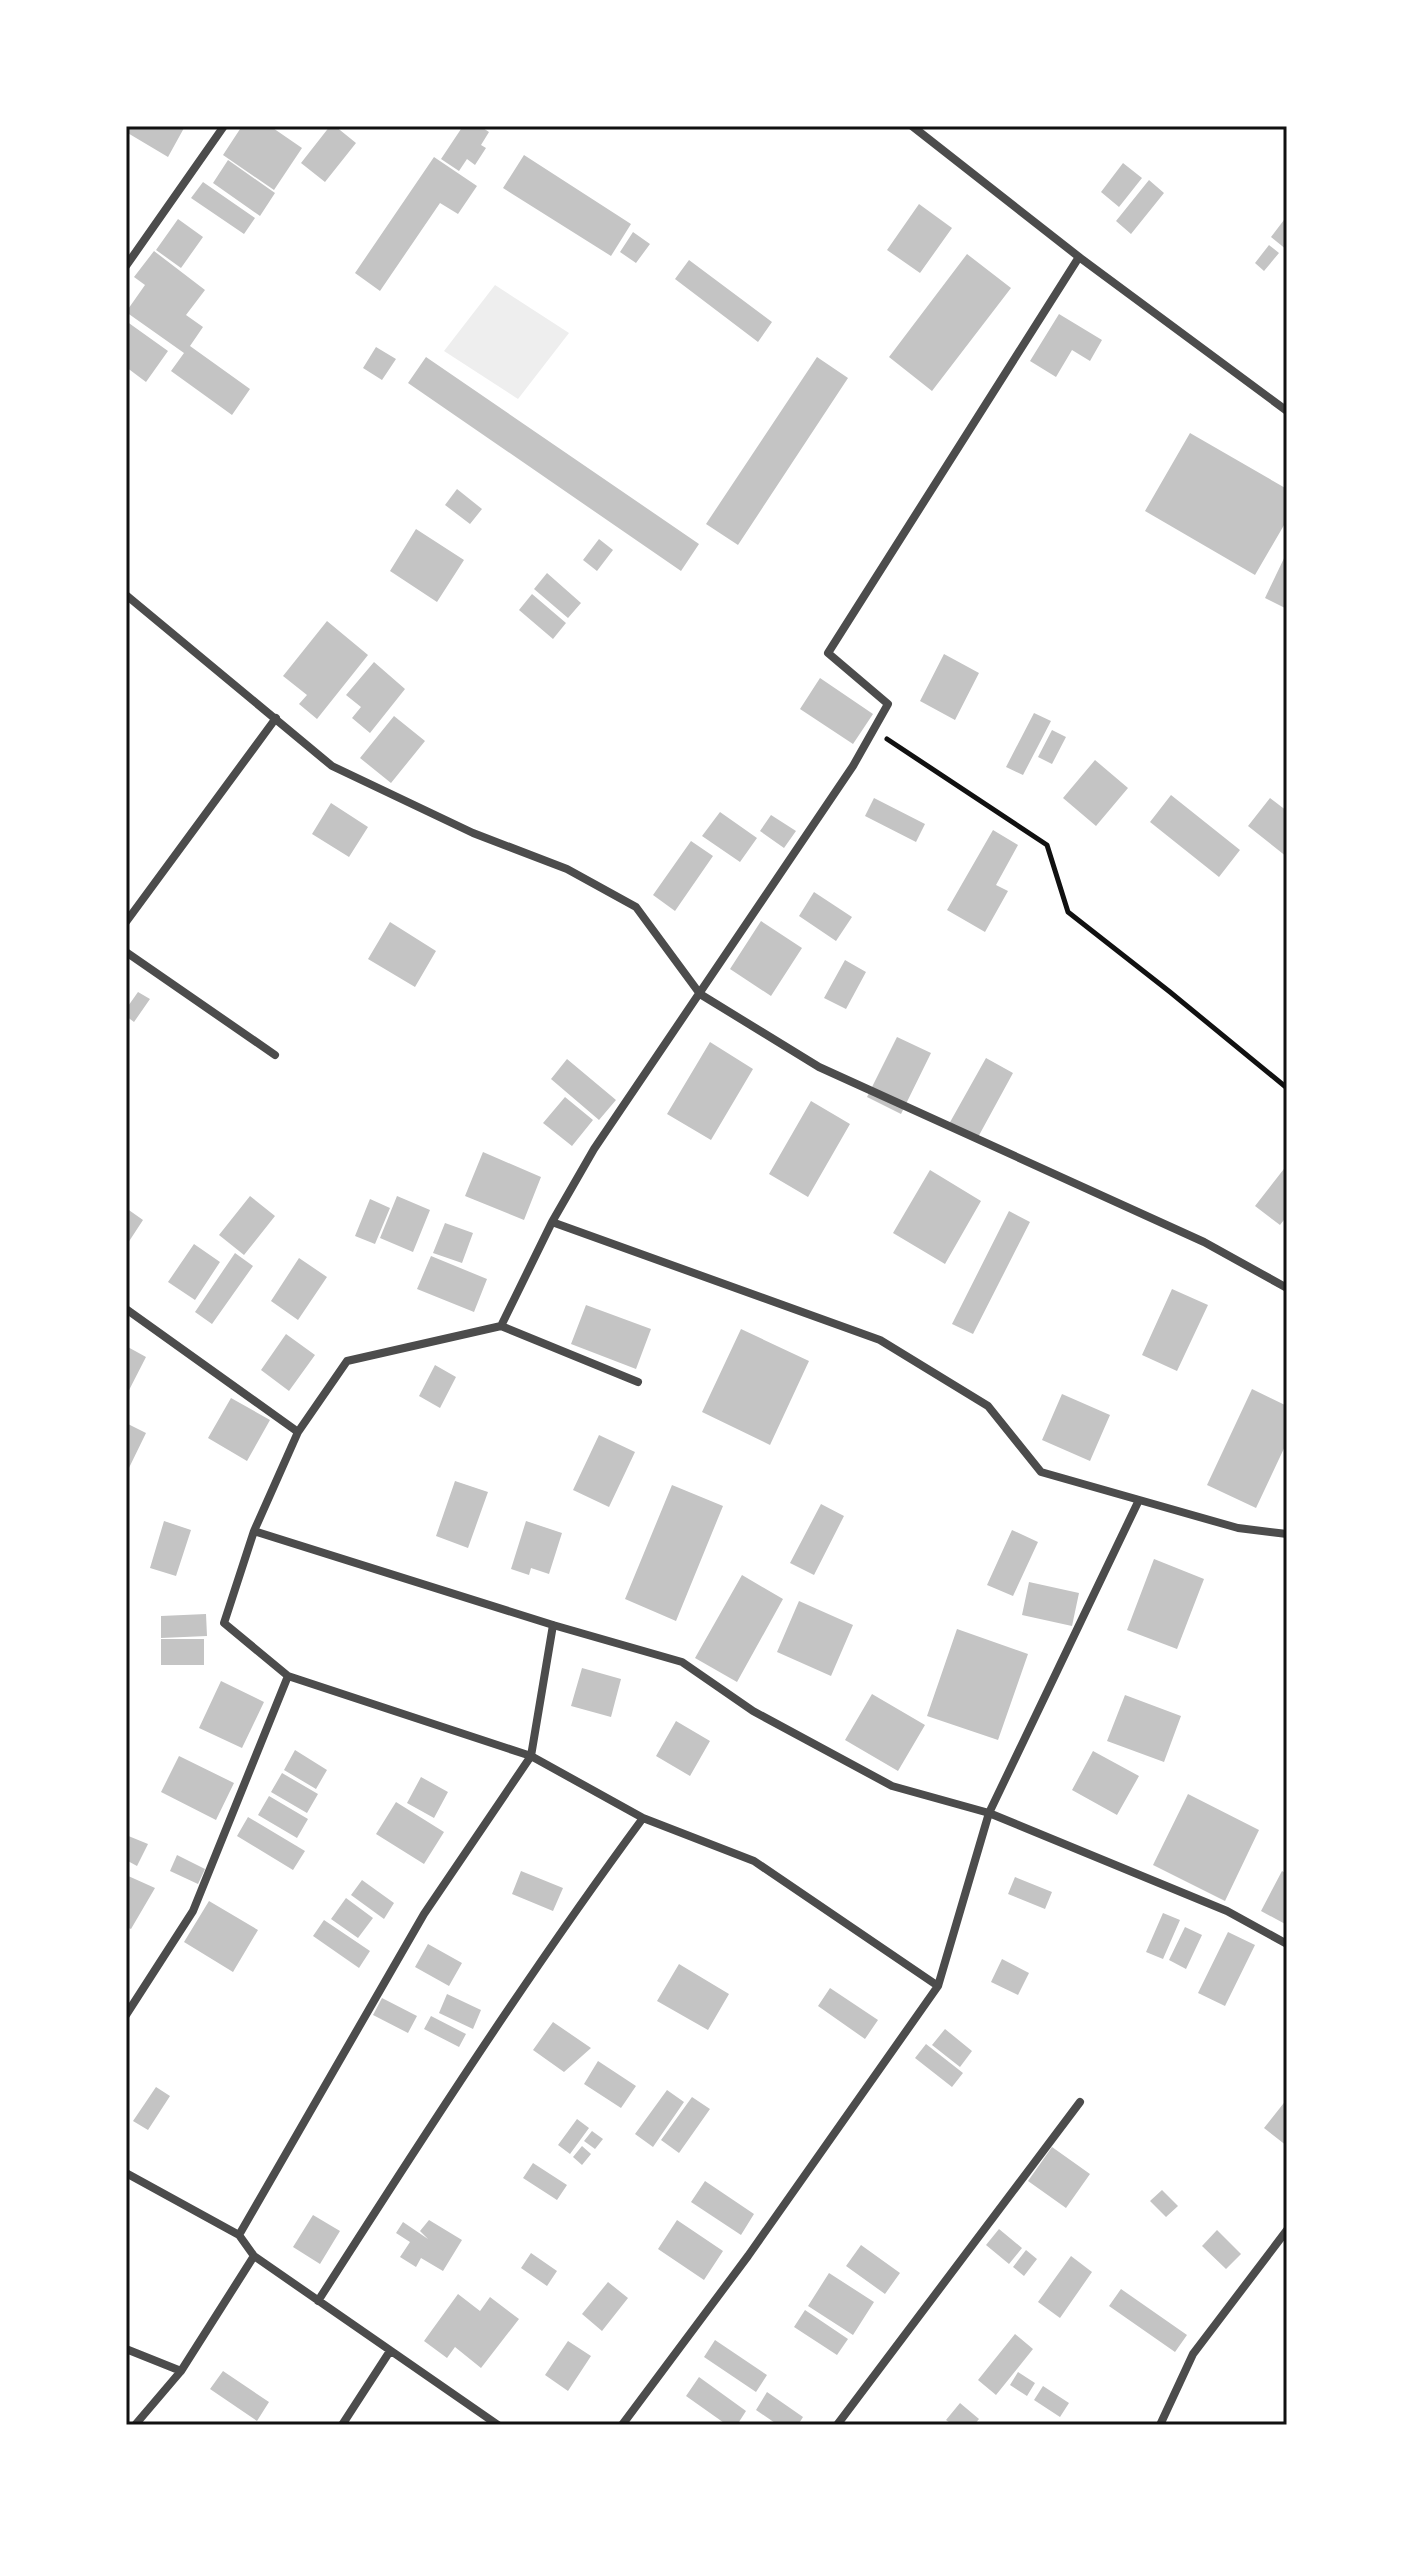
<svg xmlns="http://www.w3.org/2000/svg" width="1413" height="2551" font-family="Arial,sans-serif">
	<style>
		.green { fill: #eee }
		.building { fill: #c4c4c4 }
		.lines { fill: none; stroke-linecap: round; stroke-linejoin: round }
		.path { stroke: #111; stroke-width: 5 }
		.minor { stroke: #4c4c4c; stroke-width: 8 }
		.neatline { fill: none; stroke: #111; stroke-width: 3 }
	</style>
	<rect width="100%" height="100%" fill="#fff"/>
	<path class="green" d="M495,285l74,48 -51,66 -74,-48z"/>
	<path class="building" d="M126,126h55l3,2 -16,29 -42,-25z
		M242,126h28l32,22 -28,42 -51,-35z
		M330,126h5l21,17 -31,39 -24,-19z
		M463,126h17l9,6 -8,13 5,3 -11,17 -8,-6 -8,12 -18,-12z
		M524,155l107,69 -20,32 -108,-68z
		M434,157l43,29 -19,28 -18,-11 -60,88 -25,-18z
		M228,160l47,33 -15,23 -47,-33z
		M1123,163l19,15 -23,29 -18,-15z
		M1149,180l15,13 -33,41 -15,-13z
		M203,182l52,36 -11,16 -53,-36z
		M919,204l33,24 -32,45 -33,-23z
		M1287,216v34l-16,-13z
		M178,219l25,18 -22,31 -25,-18z
		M633,232l17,12 -14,19 -16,-11z
		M1269,245l10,8 -15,18 -9,-8z
		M154,251l51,39 -19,25 17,12 -13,19 60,43 -18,26 -61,-44 13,-18 -58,-41 19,-27 -11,-8z
		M967,254l44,34 -79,103 -43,-34z
		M689,260l83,62 -14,20 -83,-63z
		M1059,314l43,26 -12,21 -18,-11 -16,27 -26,-16z
		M126,321l42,30 -22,31 -20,-15z
		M376,347l20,12 -14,21 -19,-12z
		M426,357l273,187 -18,27 -273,-188z
		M817,357l31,21 -110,167 -32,-21z
		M1190,433l97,56v31l-32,55 -110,-64z
		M457,489l25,20 -12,15 -25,-19z
		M416,529l48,31 -27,42 -47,-31z
		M599,539l14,11 -16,21 -14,-11z
		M1287,552v57l-22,-11z
		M547,573l34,30 -13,15 -34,-29z
		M532,594l34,29 -13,16 -34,-29z
		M327,621l41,34 -51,64 -18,-15 8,-9 -24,-19z
		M944,654l35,19 -24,47 -35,-19z
		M374,662l31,27 -35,44 -18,-15 9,-11 -15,-12z
		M820,678l53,36 -20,30 -53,-35z
		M1034,713l17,8 -28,54 -17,-8z
		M394,716l31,25 -34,42 -31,-25z
		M1052,730l14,7 -14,27 -14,-7z
		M1095,760l33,28 -32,38 -33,-28z
		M1171,795l69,55 -21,27 -69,-55z
		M874,798l51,26 -9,18 -51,-26z
		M1270,798l17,13v46l-39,-31z
		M331,803l37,24 -19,30 -37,-23z
		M720,812l37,26 -17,24 -38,-26z
		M771,815l25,16 -12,17 -24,-17z
		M993,830l25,15 -22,40 12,6 -23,41 -38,-22z
		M691,841l22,15 -38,55 -22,-16z
		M814,892l38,25 -16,24 -37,-25z
		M761,921l41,27 -31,48 -41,-27z
		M390,922l46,29 -21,36 -47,-28z
		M845,960l21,12 -20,37 -22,-11z
		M138,992l12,7 -16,23 -8,-6v-7z
		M897,1037l34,16 -30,61 -34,-17z
		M710,1042l43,27 -42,71 -44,-26z
		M986,1058l27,15 -36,66 -28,-15z
		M567,1059l49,41 -17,20 -48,-41z
		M565,1097l28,23 -21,26 -29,-23z
		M811,1101l39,23 -42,73 -39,-23z
		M483,1152l58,25 -17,43 -59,-24z
		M1287,1165v51l-7,9 -25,-19z
		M930,1170l51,31 -36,63 -52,-31z
		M250,1196l25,20 -31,39 -25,-20z
		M397,1196l33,14 -17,42 -33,-14z
		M370,1199l20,9 -15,36 -20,-8z
		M126,1208l17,12 -17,26z
		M1009,1211l21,11 -57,112 -21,-10z
		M445,1223l28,10 -11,30 -29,-10z
		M194,1244l26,18 -25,38 -27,-18z
		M235,1253l18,13 -41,58 -17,-12z
		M431,1256l56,23 -13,33 -57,-23z
		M299,1258l28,19 -29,43 -27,-19z
		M1172,1289l36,16 -31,66 -35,-16z
		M586,1305l65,24 -15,40 -65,-25z
		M741,1329l68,32 -39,84 -68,-33z
		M286,1334l29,21 -26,36 -28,-21z
		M126,1346l20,11 -20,39z
		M435,1365l21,12 -16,31 -21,-12z
		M1252,1389l35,17v36l-31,66 -49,-23z
		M1062,1394l48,21 -20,46 -48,-21z
		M231,1398l39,22 -23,41 -39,-23z
		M126,1423l20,10 -20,41z
		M599,1435l36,17 -26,55 -36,-17z
		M455,1481l33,11 -20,56 -32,-12z
		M672,1485l51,21 -47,115 -51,-22z
		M821,1504l23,12 -30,59 -24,-12z
		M164,1521l27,9 -15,46 -26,-8z
		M526,1521l36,12 -13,41 -18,-6 -2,7 -18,-6z
		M1012,1530l26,12 -25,54 -26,-11z
		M1154,1559l50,20 -27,70 -50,-19z
		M742,1575l41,24 -46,83 -42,-24z
		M1029,1582l50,11 -7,33 -50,-11z
		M799,1601l54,24 -22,51 -54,-24z
		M206,1614l1,22 -46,2v-22z
		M957,1629l71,25 -30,86 -71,-24z
		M161,1639h43v26h-43z
		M582,1668l39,11 -10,38 -40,-11z
		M221,1681l43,21 -22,46 -43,-20z
		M872,1694l53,31 -27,46 -53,-31z
		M1125,1695l56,21 -17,46 -57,-21z
		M676,1721l34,20 -20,35 -34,-20z
		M295,1750l32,20 -11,19 -32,-19z
		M1093,1751l46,25 -22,39 -45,-25z
		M179,1756l55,27 -18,37 -55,-28z
		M282,1773l36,21 -11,19 -36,-21z
		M421,1777l27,15 -14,26 -27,-15z
		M1188,1794l71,36 -34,71 -72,-36z
		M269,1796l39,23 -11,19 -39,-23z
		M396,1802l48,30 -20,32 -48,-30z
		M248,1817l57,34 -12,19 -56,-34z
		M126,1835l22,9 -11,22 -11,-6z
		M177,1855l28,14 -7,15 -28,-13z
		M521,1871l42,17 -10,23 -41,-17z
		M1282,1871l5,3v51l-26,-14z
		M126,1875l29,13 -24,41 -5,-2z
		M1015,1877l37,15 -7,17 -37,-15z
		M362,1880l32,23 -10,16 -33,-24z
		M346,1898l27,20 -15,20 -27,-19z
		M209,1901l49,29 -25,42 -49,-30z
		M1163,1913l17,7 -17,39 -17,-7z
		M324,1920l46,31 -11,17 -46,-32z
		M1185,1927l17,8 -16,34 -17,-9z
		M1228,1932l27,13 -30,61 -27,-13z
		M428,1944l34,19 -13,23 -34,-19z
		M1002,1959l27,14 -11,22 -27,-13z
		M679,1964l50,30 -21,36 -51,-29z
		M830,1988l48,32 -13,19 -47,-33z
		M447,1994l34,16 -8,19 -34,-16z
		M382,1998l35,18 -9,17 -35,-18z
		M431,2016l35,18 -7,13 -35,-18z
		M553,2022l38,26 -27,24 -31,-22z
		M945,2029l27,22 -12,16 -28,-22z
		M926,2044l37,29 -11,14 -37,-29z
		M598,2061l38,25 -15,22 -37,-24z
		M156,2087l14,9 -22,34 -15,-9z
		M667,2090l17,12 -31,45 -18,-13z
		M692,2097l18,12 -31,44 -18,-13z
		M1287,2099v47l-23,-18z
		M577,2119l12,9 -19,26 -12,-9z
		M592,2131l11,8 -8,10 -11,-8z
		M582,2146l9,8 -9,11 -9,-8z
		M1052,2147l38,27 -24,34 -38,-27z
		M533,2163l34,22 -10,15 -34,-22z
		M705,2181l49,33 -13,21 -50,-33z
		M1162,2190l16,16 -12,11 -16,-16z
		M313,2215l27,16 -20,33 -27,-17z
		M429,2220l33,20 -19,31 -22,-13 -5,9 -16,-10 10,-15 -14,-9 7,-11 25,17 -8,-8z
		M677,2220l46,31 -19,29 -46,-31z
		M999,2229l23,19 -13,16 -23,-19z
		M1217,2230l24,24 -15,15 -24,-23z
		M861,2245l39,28 -15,21 -39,-28z
		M1026,2250l11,9 -13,17 -11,-9z
		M531,2253l26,18 -10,15 -26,-18z
		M1071,2256l21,16 -32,46 -22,-16z
		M829,2273l45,29 -21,33 -45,-29z
		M608,2282l20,16 -26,33 -20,-17z
		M1121,2289l66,46 -12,17 -66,-46z
		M458,2294l22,17 10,-14 29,22 -38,49 -26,-21 -8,11 -23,-17z
		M805,2310l43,29 -11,16 -43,-28z
		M1015,2334l18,15 -37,46 -18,-15z
		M715,2340l52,35 -11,17 -52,-35z
		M568,2341l23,15 -23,35 -23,-16z
		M223,2371l46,31 -12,19 -47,-32z
		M1018,2372l17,11 -8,13 -17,-11z
		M699,2377l47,34 -9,14h-10l-41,-29z
		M1043,2386l26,17 -9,14 -26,-17z
		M767,2392l36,25 -5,8h-20l-22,-15z
		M960,2403l19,16 -5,6h-21l-7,-5z"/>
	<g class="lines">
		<path class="path" d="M887,739l160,106 21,67 102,80 117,96"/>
		<path class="minor" d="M912,126l167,131 208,154
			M126,266l98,-140
			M126,595l206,171 141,67 94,36 69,38 64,87 119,73 385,175 83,46
			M126,922l150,-204
			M126,952l149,103
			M552,1222l328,118 108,66 53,66 197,56 49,6
			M126,1309l172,123 -44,99 299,94 129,37 71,49 139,75 97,27 238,98 60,33
			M501,1326l137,56
			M298,1432l49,-71 154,-35 51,-104 42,-73 259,-383 35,-62 -60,-51 251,-396
			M288,1676l243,80 112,62 111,43 184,125
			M126,2015l67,-104 95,-235 -64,-53 30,-92
			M126,2173l113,62 15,21 244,169
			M239,2235l185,-321 107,-158 22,-131
			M318,2301c105,-164 210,-327 325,-483
			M126,2349l55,22
			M135,2425l46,-54 73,-115
			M342,2425l48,-74
			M622,2425l126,-169 190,-270 51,-173 150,-313
			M837,2425l243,-323
			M1160,2425l33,-71 94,-124"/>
	</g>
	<rect width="1413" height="2551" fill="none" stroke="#ffffff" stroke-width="256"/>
	<rect x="128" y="128" width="1157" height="2295" class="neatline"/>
</svg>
